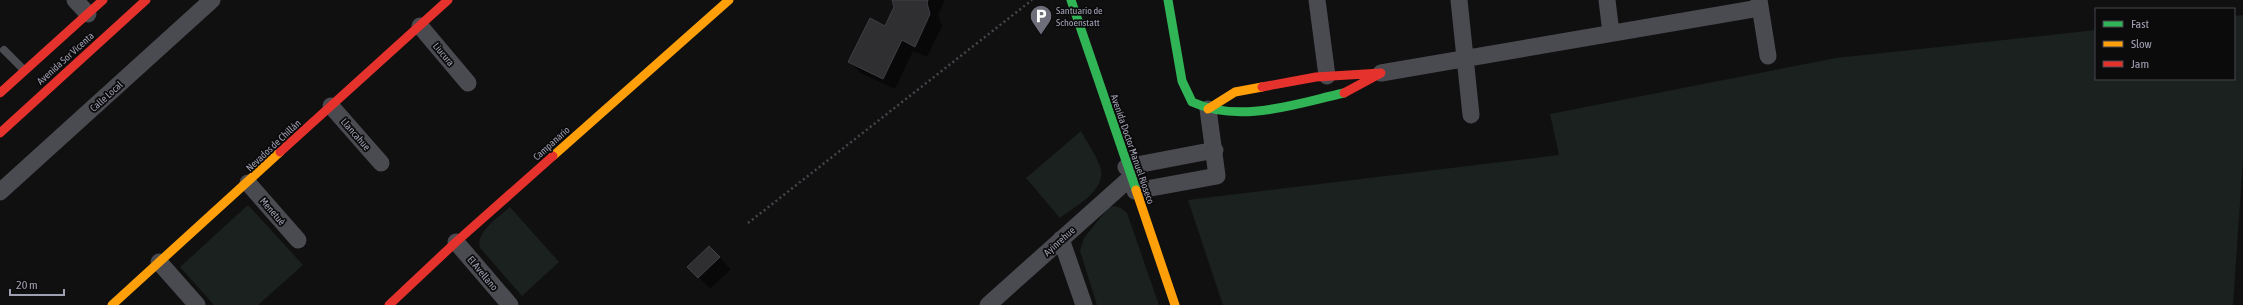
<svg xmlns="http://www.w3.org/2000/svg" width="2243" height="305" font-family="'Asap Condensed',sans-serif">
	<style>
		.green { fill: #1a211e }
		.shadow { fill: #0007 }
		.building { fill: #2f2f32; stroke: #3f3f45 }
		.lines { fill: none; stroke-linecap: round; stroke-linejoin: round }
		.path { stroke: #46464c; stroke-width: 2.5; stroke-dasharray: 2 3; stroke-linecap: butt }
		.lane { stroke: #4a4a51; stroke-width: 8 }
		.street { stroke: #4a4a51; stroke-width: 17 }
		.fast { stroke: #30b455; stroke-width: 9 }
		.slow { stroke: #ff9f0a; stroke-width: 9 }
		.jam { stroke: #e5322d; stroke-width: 9 }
		.labels { text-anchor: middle; stroke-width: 3.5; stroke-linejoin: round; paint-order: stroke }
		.poi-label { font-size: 10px; fill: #a0a0b3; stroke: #0b0b0c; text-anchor: start }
		.street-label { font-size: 10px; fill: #a0a0b3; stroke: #0b0b0c }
	</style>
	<rect width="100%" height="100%" fill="#101011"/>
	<path class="green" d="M2243,15v144l-10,146h-1010l-35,-105 371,-45 -9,-41 286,-56 260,-28v49h138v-63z
		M1081,131c5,10 18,28 20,39 4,21 -27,37 -41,48l-34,-40z
		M248,205l55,60 -45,40h-44l-34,-38z
		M1113,206l8,2 6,5 32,92h-62l-17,-54 4,-13 24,-30z
		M510,207l49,55 -37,34 -42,-48c-5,-16 19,-31 30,-41z"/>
	<path class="shadow" d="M893,0h52l-7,15 4,11 -15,31 -14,-6 -18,38 -34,-16 -11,-11 35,-35 10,-20z
		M709,247l22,22 -21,20 -21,-22z"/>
	<path class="building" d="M892,0h36l-1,3 3,11 -15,33 -13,-7 -19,39 -35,-17 22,-44 15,8 9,-19z
		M709,246l11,11 -22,21 -11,-11z"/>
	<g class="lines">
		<path class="path" d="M748,223l284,-223"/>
		<path class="lane" d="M4,50l20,20"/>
		<path class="street" d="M75,0l13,14
			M1317,0l10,76
			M1459,0l12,115
			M1607,0l4,33
			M1759,0l9,56
			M420,26l48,57
			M1381,73l378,-65
			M331,106l50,57
			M1126,167l89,-17
			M248,183l50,57
			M1135,191l82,-15 -9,-67
			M0,192l212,-192
			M1061,239l23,66
			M456,242l54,63
			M159,262l38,43
			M988,305l142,-127"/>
		<path class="fast" d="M1071,0l65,190
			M1168,0l14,81 10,21c49,22 102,2 152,-9"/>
		<path class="slow" d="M1208,109l27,-17 27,-5
			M553,156l176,-156
			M1136,190l39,115
			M112,305l168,-153"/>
		<path class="jam" d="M1262,87l54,-10 65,-4 -37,20
			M0,93l103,-93
			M0,133l146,-133
			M280,152l168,-152
			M389,305l67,-63 97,-86"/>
	</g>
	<defs>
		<g id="parking-pin" transform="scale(1.15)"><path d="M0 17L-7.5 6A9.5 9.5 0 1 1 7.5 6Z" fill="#6e6e7a" stroke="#0b0b0c"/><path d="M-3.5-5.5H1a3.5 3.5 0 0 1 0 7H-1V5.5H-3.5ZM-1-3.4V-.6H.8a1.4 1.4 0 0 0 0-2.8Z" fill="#fff"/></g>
	</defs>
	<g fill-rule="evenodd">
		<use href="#parking-pin" x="1041" y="16"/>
	</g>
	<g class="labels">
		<g class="poi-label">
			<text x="1056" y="14">Santuario de<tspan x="1056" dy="12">Schoenstatt</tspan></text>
		</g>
		<g class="street-label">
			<text transform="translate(444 54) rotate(50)" y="4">Liucura</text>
			<text transform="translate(65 58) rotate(-42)" y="4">Avenida Sor Vicenta</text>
			<text transform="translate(106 96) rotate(-42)" y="4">Calle Local</text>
			<text transform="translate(356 134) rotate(49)" y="4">Llancahue</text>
			<text transform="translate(551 143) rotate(-42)" y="4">Campanario</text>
			<text transform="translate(273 145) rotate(-43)" y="4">Nevados de Chillán</text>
			<text transform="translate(1133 149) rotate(71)" y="4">Avenida Doctor Manuel Rioseco</text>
			<text transform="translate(273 211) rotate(49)" y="4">Menetué</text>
			<text transform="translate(1059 241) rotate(-42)" y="4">Ayinrehue</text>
			<text transform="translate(483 273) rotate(50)" y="4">El Avellano</text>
		</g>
	</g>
	<rect x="2095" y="8" width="140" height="72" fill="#0b0b0c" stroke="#47474f"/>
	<rect x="2103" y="21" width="20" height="6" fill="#30b455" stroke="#47474f"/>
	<text x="2131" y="28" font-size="12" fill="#a0a0b3">Fast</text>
	<rect x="2103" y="41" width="20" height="6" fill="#ff9f0a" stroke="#47474f"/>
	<text x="2131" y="48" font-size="12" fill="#a0a0b3">Slow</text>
	<rect x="2103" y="61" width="20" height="6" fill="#e5322d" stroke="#47474f"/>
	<text x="2131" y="68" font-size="12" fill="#a0a0b3">Jam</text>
	<path d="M10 289v6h54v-6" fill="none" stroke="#a0a0b3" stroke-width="2"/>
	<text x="16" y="289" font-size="12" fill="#a0a0b3" stroke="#0b0b0c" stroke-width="3" paint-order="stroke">20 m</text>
</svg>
